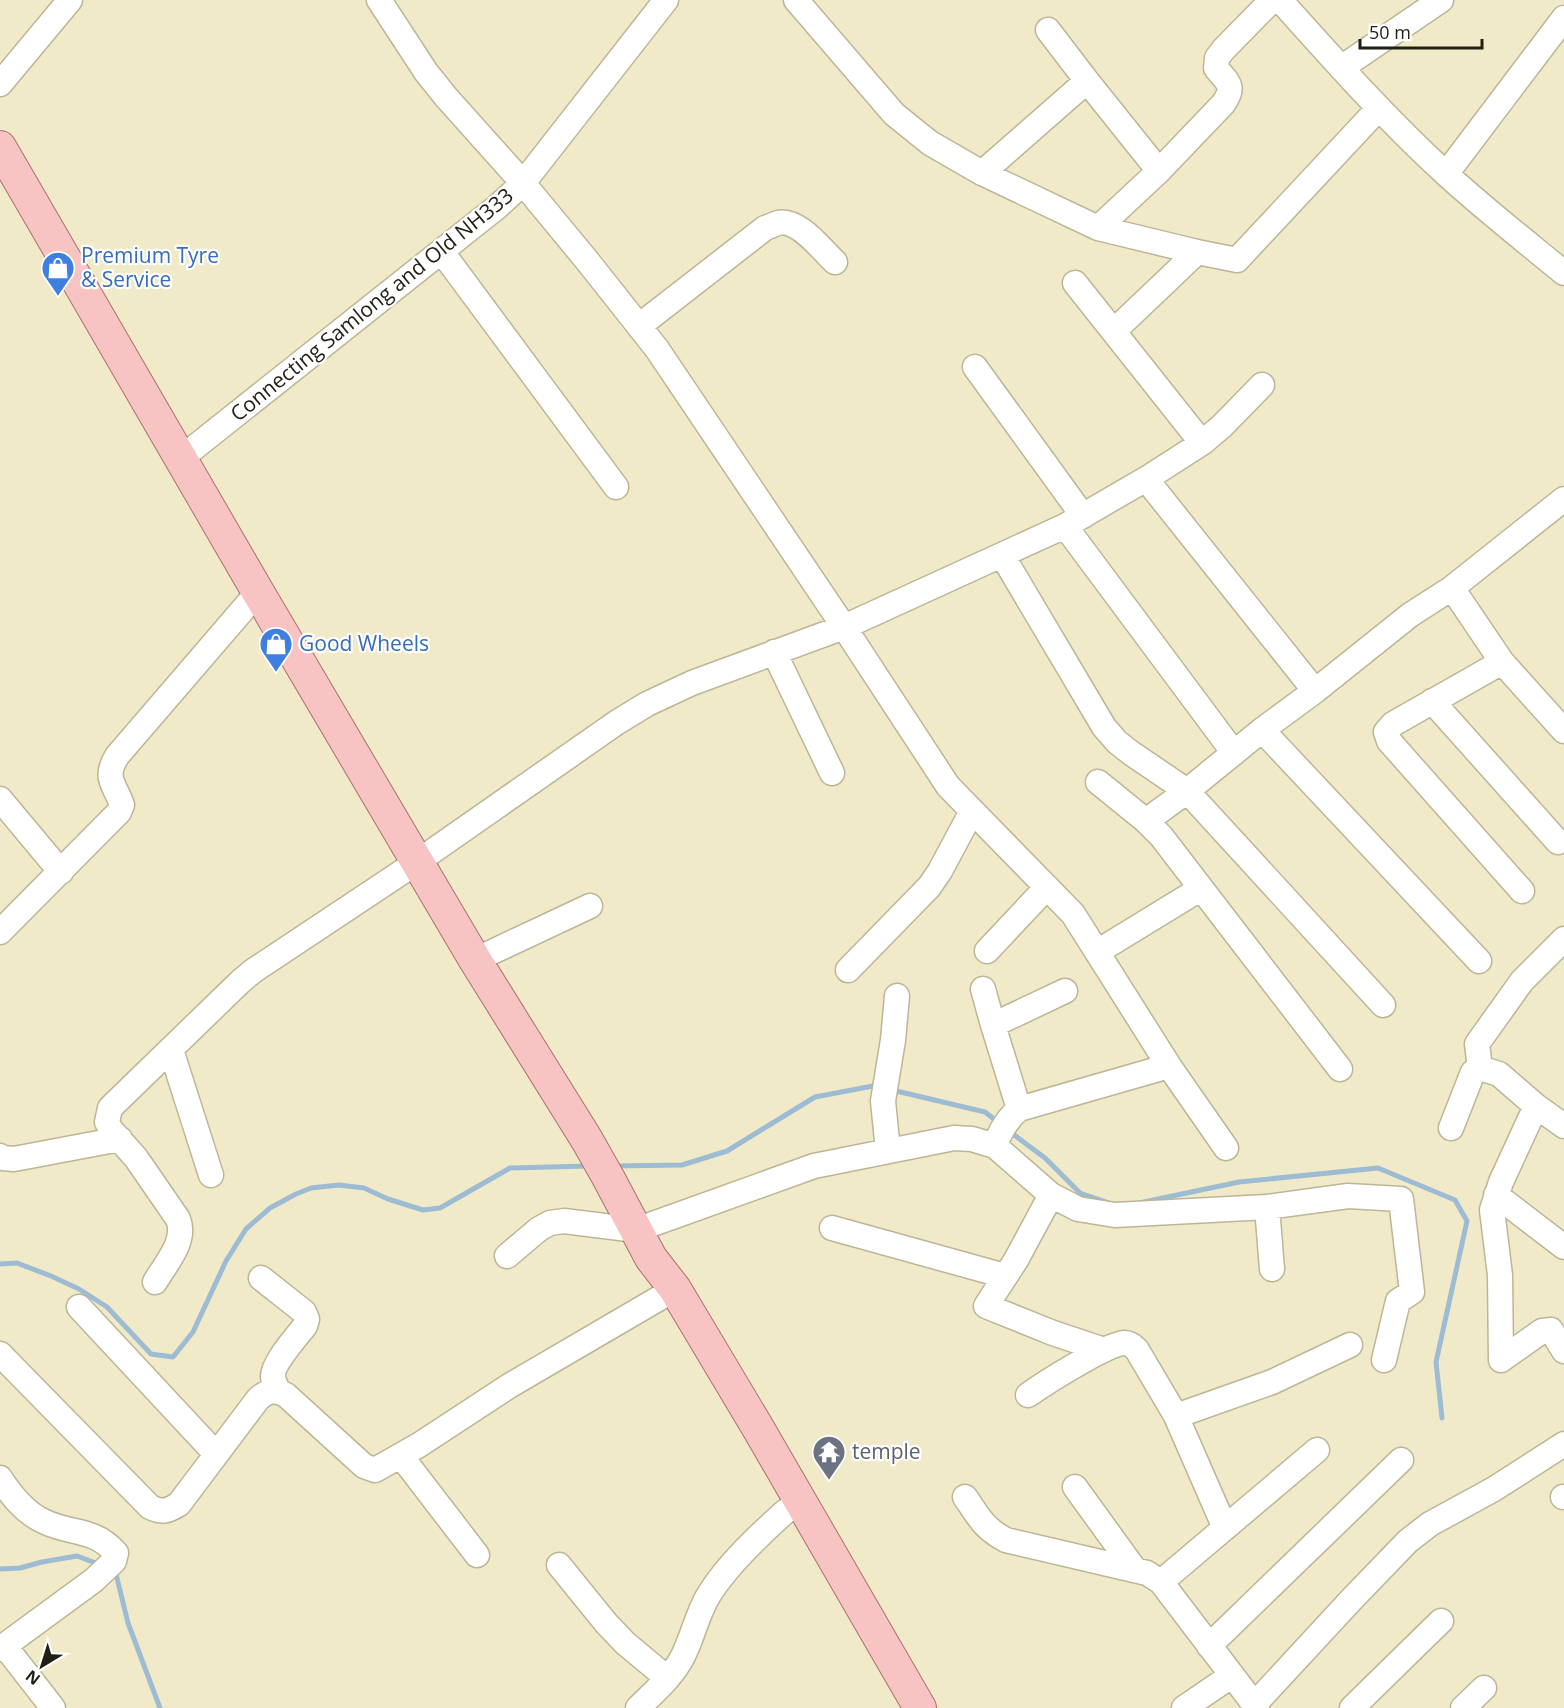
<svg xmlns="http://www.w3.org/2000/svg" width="1564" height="1708" font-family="'Open Sans',sans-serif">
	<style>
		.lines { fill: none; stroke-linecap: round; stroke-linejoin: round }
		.stream { stroke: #9dbcd4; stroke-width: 5 }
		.minor-casing { stroke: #bcb597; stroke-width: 27 }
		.major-casing { stroke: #aa706b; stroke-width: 34 }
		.minor { stroke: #fff; stroke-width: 24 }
		.major { stroke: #f8c4c3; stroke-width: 32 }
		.labels { text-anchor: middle; stroke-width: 4.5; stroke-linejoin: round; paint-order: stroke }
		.shop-label { font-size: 21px; fill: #366cbe; stroke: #fff; text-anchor: start }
		.street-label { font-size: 21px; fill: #211e13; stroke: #fff }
		.worship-label { font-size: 21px; fill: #5b616d; stroke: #fff; text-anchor: start }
	</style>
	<rect width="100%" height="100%" fill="#f1eac9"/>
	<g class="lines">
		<path class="stream" d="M892,1090l93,22 14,11
			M1009,1131l36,27 35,35 32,11
			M614,1166l68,-1 45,-14 88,-54 58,-11 7,1
			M1139,1203l100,-21 139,-14 77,32 12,21 -31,141 6,56
			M0,1264l17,-1 34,13 28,13 28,18 44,47 22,3 20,-25 33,-71 20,-32 24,-21 26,-14 15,-6 28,-3 25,3 24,11 35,11 17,-2 70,-40 79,-2
			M0,1569l20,-1 22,-6 35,-6 24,9
			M115,1570l13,53 32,85"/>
		<g class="minor-casing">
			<path id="minor" d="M379,0l47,72 20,25 77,86 66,80 68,86 187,278 104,159 125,128 96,152 57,82
				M796,0l98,114 36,29 52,30 116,55 99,24 -83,79
				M1280,0c53,59 106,119 165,173 38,35 79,67 119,100
				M1048,30l39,51 72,90
				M1341,68l100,-68
				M0,84l70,-84
				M982,173l105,-92
				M1446,174l118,-156
				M1098,228l61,-57 64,-67c13,-18 5,-21 -7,-36l1,-10 6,-8 49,-50
				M442,252l174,235
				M1197,252l40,8 142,-152
				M1075,283l127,160
				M639,326l126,-98c4,-1 9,-4 13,-5 20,-5 43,26 57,39
				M975,367l108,149
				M180,459l317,-252 26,-24 143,-183
				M1146,479l169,212
				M1065,526l169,227
				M1002,555l102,172 13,15 14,11 56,38 196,214
				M1452,588l50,74 62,69
				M774,652l58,121
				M1502,662l-109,62 -7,8 3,9 133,150
				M1432,701l126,141
				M1262,730l217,231
				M1098,782l48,39 15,15 179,233
				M0,799l61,73
				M1146,821l41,-30 75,-61 53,-39 95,-76 42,-27 112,-89
				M0,932l119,-120 3,-7c-7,-21 -19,-26 -5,-49l141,-164
				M987,951l60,-64
				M1097,952l103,-63
				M475,960l115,-54
				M848,970l81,-83 11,-16 32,-60
				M983,989l10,36 26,84
				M993,1025l72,-34
				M171,1050l40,125
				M1480,1068l-3,-24 45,-63 42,-42
				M1451,1128l22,-56 7,-4 19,6 37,32 28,20
				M995,1146c5,-15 12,-27 24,-37l150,-43
				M888,1151l-5,-50 10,-61 4,-44
				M0,1156l3,2 11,1 106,-20
				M1051,1195l-35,65 -30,46 67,27 51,17
				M1496,1195l68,52
				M1267,1207l5,62
				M832,1228l173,48
				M507,1256l32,-27 11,-6 14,-2 72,9 178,-64 140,-28 18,1 23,7 56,49 27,14 37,6 152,-8 81,-11 53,3 11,93 -14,9 -14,59
				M261,1278l43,34 3,7 -2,7c-8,10 -33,38 -32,51 0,4 4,10 5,14
				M155,1282c11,-19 32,-41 23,-63l-42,-61 -25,-28 -4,-8 3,-14 130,-126 13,-11 164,-109 199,-139 31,-19 45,-21 152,-56 221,-101 81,-47 56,-36 20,-17 40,-41
				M79,1307l137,147
				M0,1354l150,153c12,6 18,4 29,-3l79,-105c9,-8 16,-10 28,-4l78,71 11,4 44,-25 90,-59 166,-97
				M1501,1360l-1,-85 -8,-65 9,-28 35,-76
				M1501,1360l41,-29 9,-1 13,21
				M1028,1395c17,-12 80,-52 97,-52 6,0 9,4 12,7l39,66 49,112
				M1176,1416l96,-34 78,-37
				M401,1456l76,99
				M0,1478c11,17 24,34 43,43 28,14 50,6 73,32l-2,8 -20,19 -94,69
				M1075,1487l60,83
				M965,1497c14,20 18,31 41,43l141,33 14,9 96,126
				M1563,1497h1
				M559,1565l47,58 19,20 42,35
				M1161,1582l156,-132
				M4,1645l49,63
				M1209,1646l192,-186
				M1254,1705l98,-106 56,-58 22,-17 64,-35 70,-45
				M638,1708c16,-16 35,-32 45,-52 10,-20 14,-41 25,-60 19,-31 51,-61 78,-85
				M1184,1708l47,-32
				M1352,1708l89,-87
				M1463,1708l21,-20"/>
		</g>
		<g class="major-casing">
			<path id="major" d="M0,147l258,445 217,368 112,180 22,39 42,79 24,31 83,139 162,280"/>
		</g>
		<use href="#minor" class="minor"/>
		<use href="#major" class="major"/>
	</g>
	<defs>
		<g id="shop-pin" transform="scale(1.725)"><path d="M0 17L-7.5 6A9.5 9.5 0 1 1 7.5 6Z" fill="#3f7fe0" stroke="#fff"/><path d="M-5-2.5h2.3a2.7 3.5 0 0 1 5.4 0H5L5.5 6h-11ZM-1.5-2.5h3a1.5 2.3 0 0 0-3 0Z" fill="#fff"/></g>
		<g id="temple-pin" transform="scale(1.725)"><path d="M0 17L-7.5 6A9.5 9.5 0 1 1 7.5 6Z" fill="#6b7280" stroke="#fff"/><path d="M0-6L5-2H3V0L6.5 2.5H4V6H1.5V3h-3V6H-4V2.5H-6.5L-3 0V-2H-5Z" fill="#fff"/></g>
	</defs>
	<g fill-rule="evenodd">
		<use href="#shop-pin" x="58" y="268"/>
		<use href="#shop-pin" x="276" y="644"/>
		<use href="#temple-pin" x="829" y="1452"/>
	</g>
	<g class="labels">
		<g class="shop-label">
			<text x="81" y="263">Premium Tyre<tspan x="81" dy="24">&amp; Service</tspan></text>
			<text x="299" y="651">Good Wheels</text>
		</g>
		<g class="street-label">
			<text transform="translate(372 305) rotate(-39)" y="7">Connecting Samlong and Old NH333</text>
		</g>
		<g class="worship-label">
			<text x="852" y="1459">temple</text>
		</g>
	</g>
	<g transform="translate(42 1666) rotate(218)" stroke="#ffffff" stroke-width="4.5" paint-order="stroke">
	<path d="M0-4.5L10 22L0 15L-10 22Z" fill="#211e13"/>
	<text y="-9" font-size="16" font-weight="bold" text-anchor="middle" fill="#211e13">N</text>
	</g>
	<path d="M1360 39v9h122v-9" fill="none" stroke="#211e13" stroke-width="3"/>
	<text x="1369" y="39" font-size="18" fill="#211e13" stroke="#ffffff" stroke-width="4.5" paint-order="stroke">50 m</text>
</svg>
